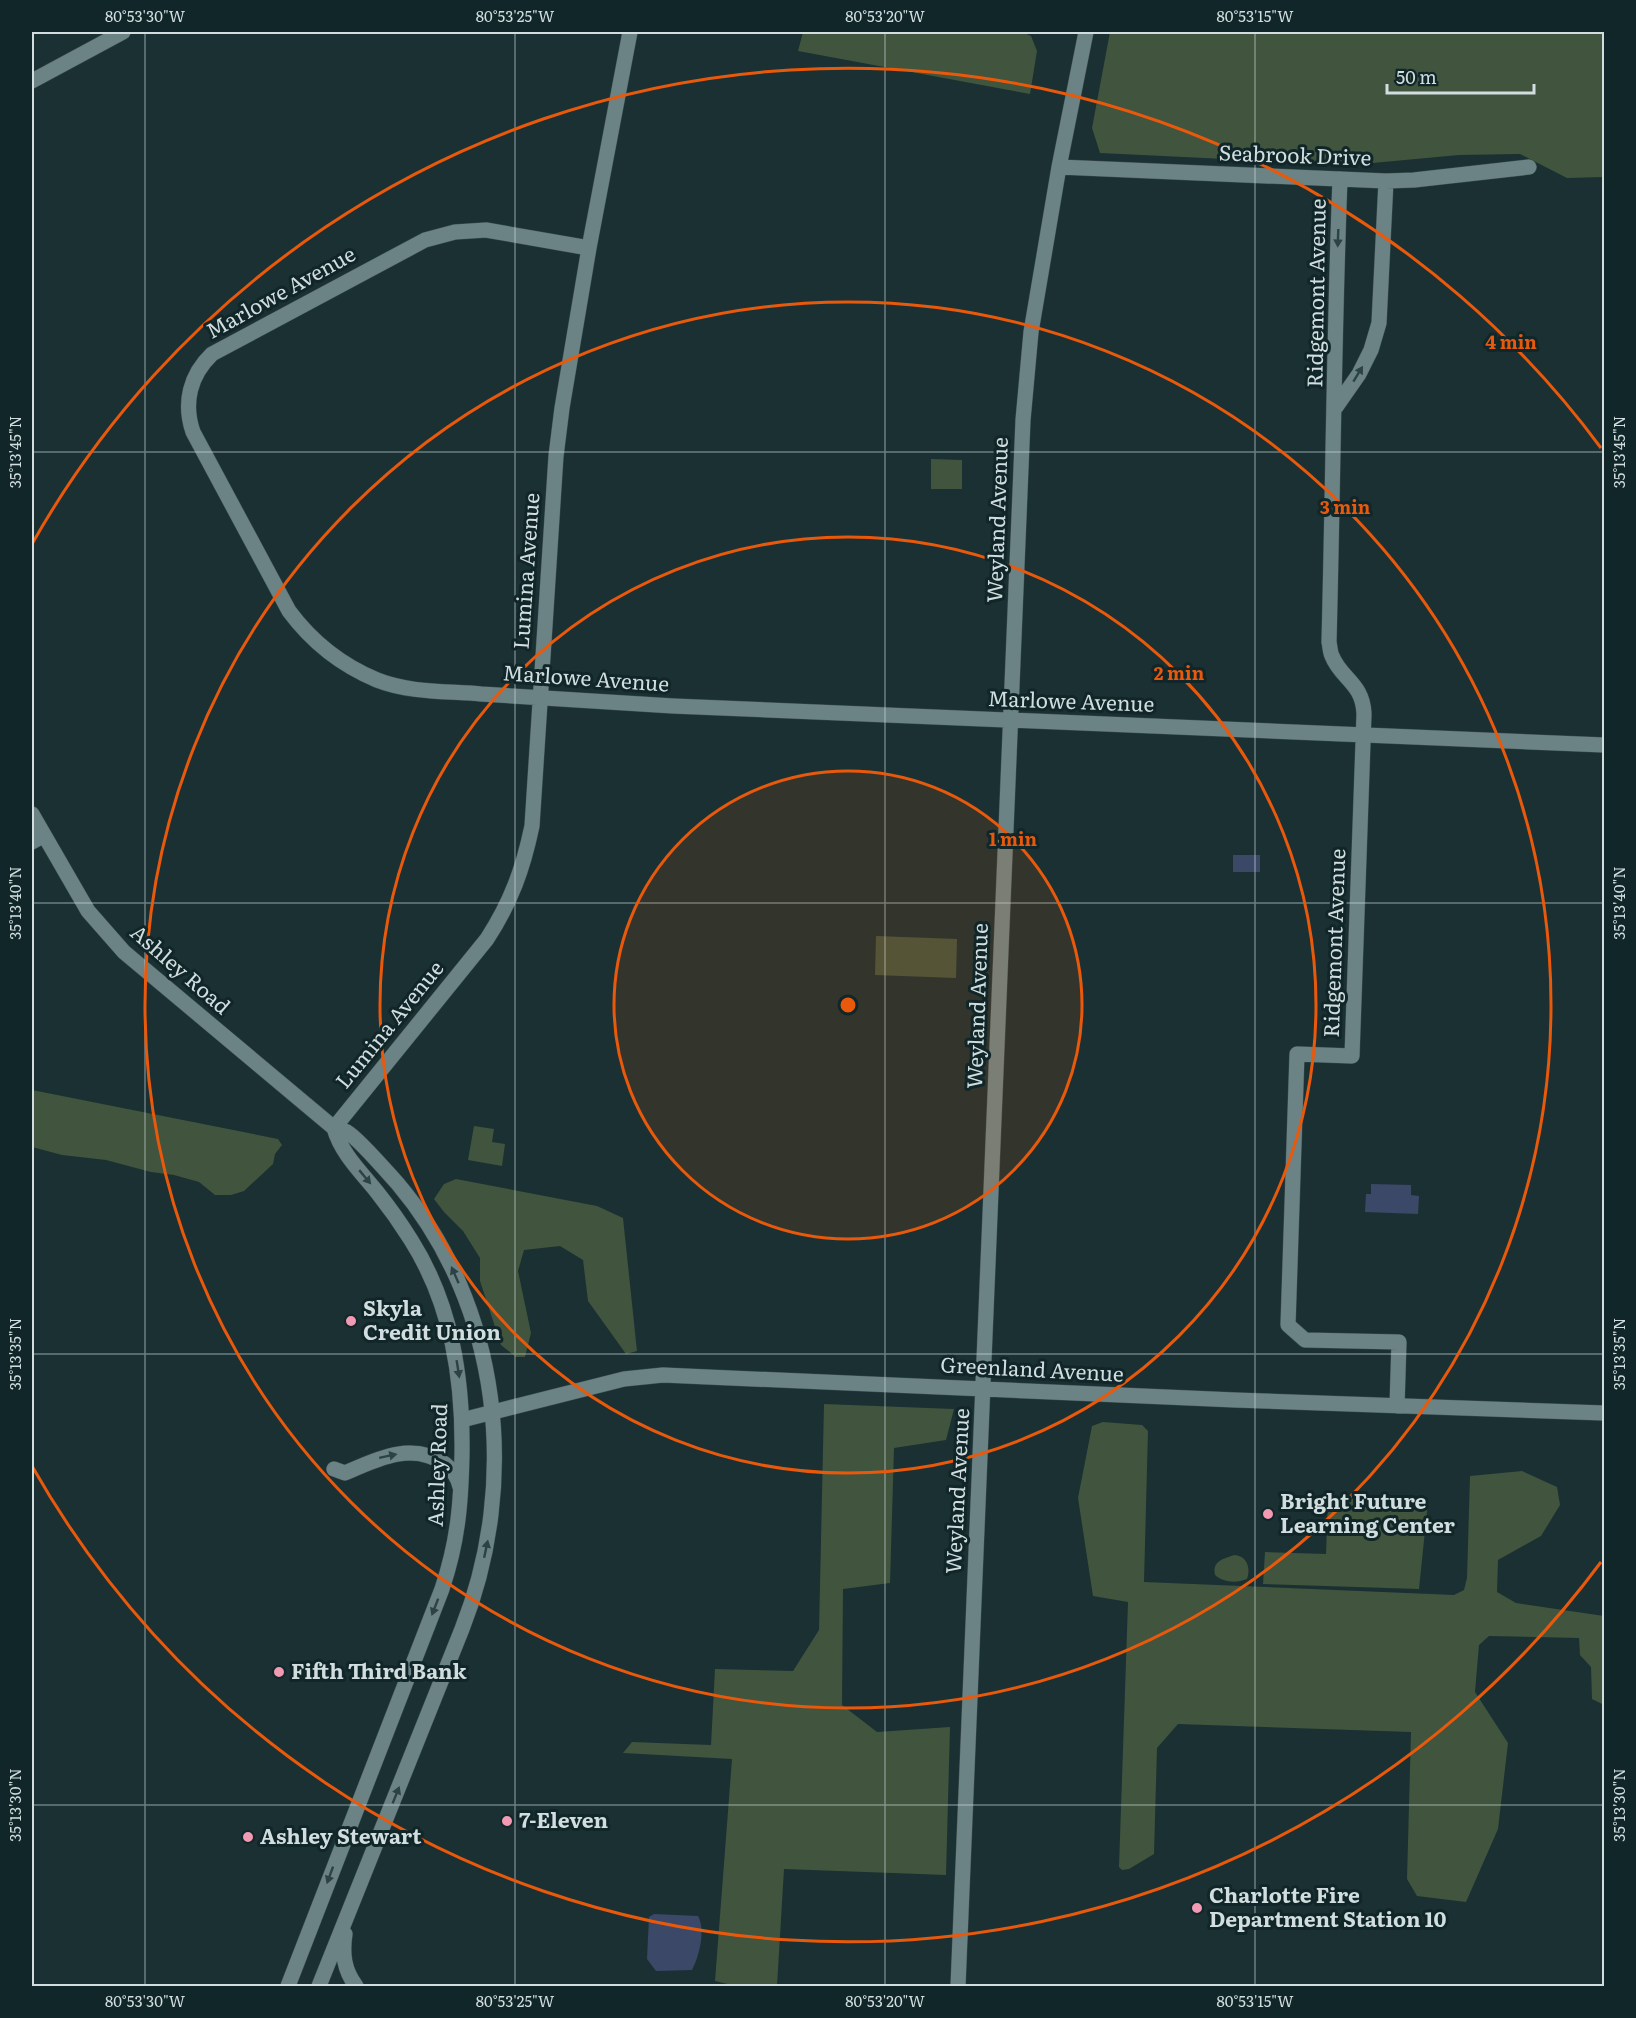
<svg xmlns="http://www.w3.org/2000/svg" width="1636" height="2018" font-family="Literata,serif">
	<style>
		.green { fill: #41543e }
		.water { fill: #3b4868 }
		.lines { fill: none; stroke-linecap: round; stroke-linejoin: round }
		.street-casing { stroke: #394b4d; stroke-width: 16 }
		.secondary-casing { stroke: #394b4d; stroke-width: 16 }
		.street { stroke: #6b8385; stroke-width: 15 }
		.secondary { stroke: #6b8385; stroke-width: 15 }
		.oneway { fill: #2c4244 }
		.ticks { fill: none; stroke: #d1dddf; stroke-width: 1.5; stroke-opacity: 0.45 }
		.ring { fill: none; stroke: #e8590c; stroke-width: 3 }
		.poi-dot { fill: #f19ab3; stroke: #112628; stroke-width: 2 }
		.labels { text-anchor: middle; stroke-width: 6; stroke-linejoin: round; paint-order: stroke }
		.street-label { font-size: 21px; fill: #d1dddf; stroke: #112628 }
		.poi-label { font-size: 21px; font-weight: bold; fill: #d1dddf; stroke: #112628; text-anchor: start }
		.centre { fill: #e8590c; stroke: #112628; stroke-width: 3 }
		.ring-label { font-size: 18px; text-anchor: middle; font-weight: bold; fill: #e8590c; stroke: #112628; stroke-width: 6; stroke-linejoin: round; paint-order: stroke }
		.neatline { fill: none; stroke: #d1dddf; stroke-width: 2 }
		.ticks-label { font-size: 15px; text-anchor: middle; fill: #d1dddf }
	</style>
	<rect width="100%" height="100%" fill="#1b3032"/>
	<path class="green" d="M803,32h219l9,4 6,15 -7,43 -232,-43z
		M1110,32h494v145l-37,1 -47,-24 -61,1 -108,10 -251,-12 -8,-25z
		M931,459l31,1v29h-31z
		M876,936l81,3 -1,39 -81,-3z
		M32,1090l246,49 4,6 -7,9 -2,10 -29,27 -13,4h-16l-16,-13 -25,-7 -23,-3 -45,-12 -44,-5 -30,-8z
		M474,1126l20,3 -2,13 13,2 -3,22 -34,-6z
		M456,1179l141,27 26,12 14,133 -11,3 -38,-53 -5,-41 -23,-14 -36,4 -6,21 13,62 -6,24h-9l-15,-12 -21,-64v-23l-17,-27 -19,-19 -10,-13 10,-15z
		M824,1404l130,5 -8,31 -52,8 -4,135 -47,6 -1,116 35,27 73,-5 -4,148 -162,-6 -7,117h-41l-21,-5 17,-222 -109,-6 9,-11 79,3 4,-76 78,2 26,-41z
		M1103,1422l39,3 6,6 -4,151 310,13 10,-5 3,-12 3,-102 52,-5 35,16 3,18 -19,31 -43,24 -1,32 19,11 88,13v89l-12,-6 -1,-32 -11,-12 -1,-17 -90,-2 -10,9 -4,47 33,51 -10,86 -32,73 -49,-6 -10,-17 4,-147 -233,-8 -21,24 -3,106 -25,15 -7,1 -3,-3 9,-265 -35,-6 -15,-98 14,-72z
		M1328,1498l100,4 -9,87 -156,-5 2,-32 61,2z
		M1234,1555c13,1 17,12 13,24 -10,4 -23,4 -32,-4 -3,-14 8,-16 19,-20z"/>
	<path class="water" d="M1233,855h27v17h-27z
		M1371,1184l40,1v10l8,1 -1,18 -53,-2 1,-18h5z
		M654,1914l44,2c8,14 1,41 -6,54l-36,1 -9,-12 2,-42z"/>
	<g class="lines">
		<g class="street-casing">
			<path id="street" d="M32,81l91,-49
				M1059,167l327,14 28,-1 115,-13
				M1340,179c-6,154 -7,309 -11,463 1,4 1,10 3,14 9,23 31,27 32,58l-12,342 -55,-2 -9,271 17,15 94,2 -2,64
				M589,248l-103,-18 -31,2 -30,8 -213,114c-22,21 -29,49 -19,78l96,179c23,31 52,54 88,69 33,13 70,11 104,14 64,4 128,8 192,12l931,39
				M1336,407l23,-33 12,-24 8,-27 7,-142
				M32,842l11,-6
				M334,1128l153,-189c24,-37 36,-70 45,-113l24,-370 6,-48 27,-160 41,-216
				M462,1420l162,-41 39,-4 572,25 369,13
				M958,1986l65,-1566 8,-88 28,-165 27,-135"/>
		</g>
		<g class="secondary-casing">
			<path id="secondary" d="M32,814l56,97 36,41 210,176c4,1 9,2 13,4 11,6 41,41 51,52 103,122 122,298 64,445l-143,357
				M334,1469l11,4c32,-14 67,-32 100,-9 8,6 13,13 15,23
				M345,1934c-3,20 -1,36 11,52
				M288,1986l154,-397c16,-48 19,-85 20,-135 1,-75 -10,-149 -51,-214 -10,-16 -22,-33 -34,-48 -16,-20 -36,-39 -43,-64"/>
		</g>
		<use href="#street" class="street"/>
		<use href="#secondary" class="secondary"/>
	</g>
	<defs><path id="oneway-solid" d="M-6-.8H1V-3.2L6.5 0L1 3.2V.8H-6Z" transform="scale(1.5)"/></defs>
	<g class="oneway">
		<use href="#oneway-solid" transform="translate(1338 238) rotate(92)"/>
		<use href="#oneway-solid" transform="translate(1358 374) rotate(-59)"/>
		<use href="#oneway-solid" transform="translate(365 1177) rotate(50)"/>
		<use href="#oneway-solid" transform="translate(455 1275) rotate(-114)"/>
		<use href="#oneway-solid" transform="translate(458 1369) rotate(81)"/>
		<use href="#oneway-solid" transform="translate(388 1456) rotate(-12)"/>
		<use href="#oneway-solid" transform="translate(486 1549) rotate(-78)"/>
		<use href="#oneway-solid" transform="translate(435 1607) rotate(111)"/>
		<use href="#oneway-solid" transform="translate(396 1795) rotate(-68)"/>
		<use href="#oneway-solid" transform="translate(330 1875) rotate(110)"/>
	</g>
	<path class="ticks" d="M145,32v1954M515,32v1954M885,32v1954M1255,32v1954M32,452h1572M32,903h1572M32,1354h1572M32,1805h1572"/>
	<circle cx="848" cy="1005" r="234" fill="#e8590c" fill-opacity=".12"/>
	<g class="ring">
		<circle cx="848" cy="1005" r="234"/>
		<circle cx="848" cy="1005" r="468"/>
		<circle cx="848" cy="1005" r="703"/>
		<path d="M1601 1562A937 937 0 0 1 32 1466M32 544A937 937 0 0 1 1601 448"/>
	</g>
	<g class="poi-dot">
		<circle cx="351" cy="1321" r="6"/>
		<circle cx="1268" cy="1514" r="6"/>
		<circle cx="279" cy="1672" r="6"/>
		<circle cx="507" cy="1821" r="6"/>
		<circle cx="248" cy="1837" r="6"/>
		<circle cx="1197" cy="1908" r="6"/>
	</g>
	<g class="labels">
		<g class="street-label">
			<text transform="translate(1295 156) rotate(2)" y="7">Seabrook Drive</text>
			<text transform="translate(281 293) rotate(-29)" y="7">Marlowe Avenue</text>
			<text transform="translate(1317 293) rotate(-89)" y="7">Ridgemont Avenue</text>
			<text transform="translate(998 520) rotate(-88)" y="7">Weyland Avenue</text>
			<text transform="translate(527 571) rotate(-86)" y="7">Lumina Avenue</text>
			<text transform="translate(586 679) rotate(4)" y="7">Marlowe Avenue</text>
			<text transform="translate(1071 702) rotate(2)" y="7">Marlowe Avenue</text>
			<text transform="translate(1335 943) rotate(-88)" y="7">Ridgemont Avenue</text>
			<text transform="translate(180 970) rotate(41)" y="7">Ashley Road</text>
			<text transform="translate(978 1006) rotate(-88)" y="7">Weyland Avenue</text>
			<text transform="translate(390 1025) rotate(-51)" y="7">Lumina Avenue</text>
			<text transform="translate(1032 1370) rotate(3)" y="7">Greenland Avenue</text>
			<text transform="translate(438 1465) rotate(-88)" y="7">Ashley Road</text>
			<text transform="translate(958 1491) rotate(-87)" y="7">Weyland Avenue</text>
		</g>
		<g class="poi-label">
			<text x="363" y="1316">Skyla<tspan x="363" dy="24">Credit Union</tspan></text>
			<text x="1280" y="1509">Bright Future<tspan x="1280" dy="24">Learning Center</tspan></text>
			<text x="291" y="1679">Fifth Third Bank</text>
			<text x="519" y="1828">7-Eleven</text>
			<text x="260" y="1844">Ashley Stewart</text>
			<text x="1209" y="1903">Charlotte Fire<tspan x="1209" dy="24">Department Station 10</tspan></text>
		</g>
	</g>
	<circle cx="848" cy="1005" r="9" class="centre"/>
	<g class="ring-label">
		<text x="1511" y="349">4 min</text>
		<text x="1345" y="514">3 min</text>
		<text x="1179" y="680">2 min</text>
		<text x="1013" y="846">1 min</text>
	</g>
	<rect width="1636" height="2018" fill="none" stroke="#112628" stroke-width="66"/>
	<path d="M1387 84v9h147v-9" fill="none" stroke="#d1dddf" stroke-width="3"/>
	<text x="1396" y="84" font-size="18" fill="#d1dddf" stroke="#112628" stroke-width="4.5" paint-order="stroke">50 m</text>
	<rect x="33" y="33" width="1570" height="1952" class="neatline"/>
	<g class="ticks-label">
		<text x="145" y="22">80°53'30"W</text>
		<text x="515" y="22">80°53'25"W</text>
		<text x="885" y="22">80°53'20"W</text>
		<text x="1255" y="22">80°53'15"W</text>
		<text transform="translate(16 452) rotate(-90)" y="5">35°13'45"N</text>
		<text transform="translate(1620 452) rotate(-90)" y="5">35°13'45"N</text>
		<text transform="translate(16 903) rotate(-90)" y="5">35°13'40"N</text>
		<text transform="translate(1620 903) rotate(-90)" y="5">35°13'40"N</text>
		<text transform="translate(16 1354) rotate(-90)" y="5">35°13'35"N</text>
		<text transform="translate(1620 1354) rotate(-90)" y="5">35°13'35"N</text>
		<text transform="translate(16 1805) rotate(-90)" y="5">35°13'30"N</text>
		<text transform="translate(1620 1805) rotate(-90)" y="5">35°13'30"N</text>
		<text x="145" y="2007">80°53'30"W</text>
		<text x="515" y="2007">80°53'25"W</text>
		<text x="885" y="2007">80°53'20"W</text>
		<text x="1255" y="2007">80°53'15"W</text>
	</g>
</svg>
